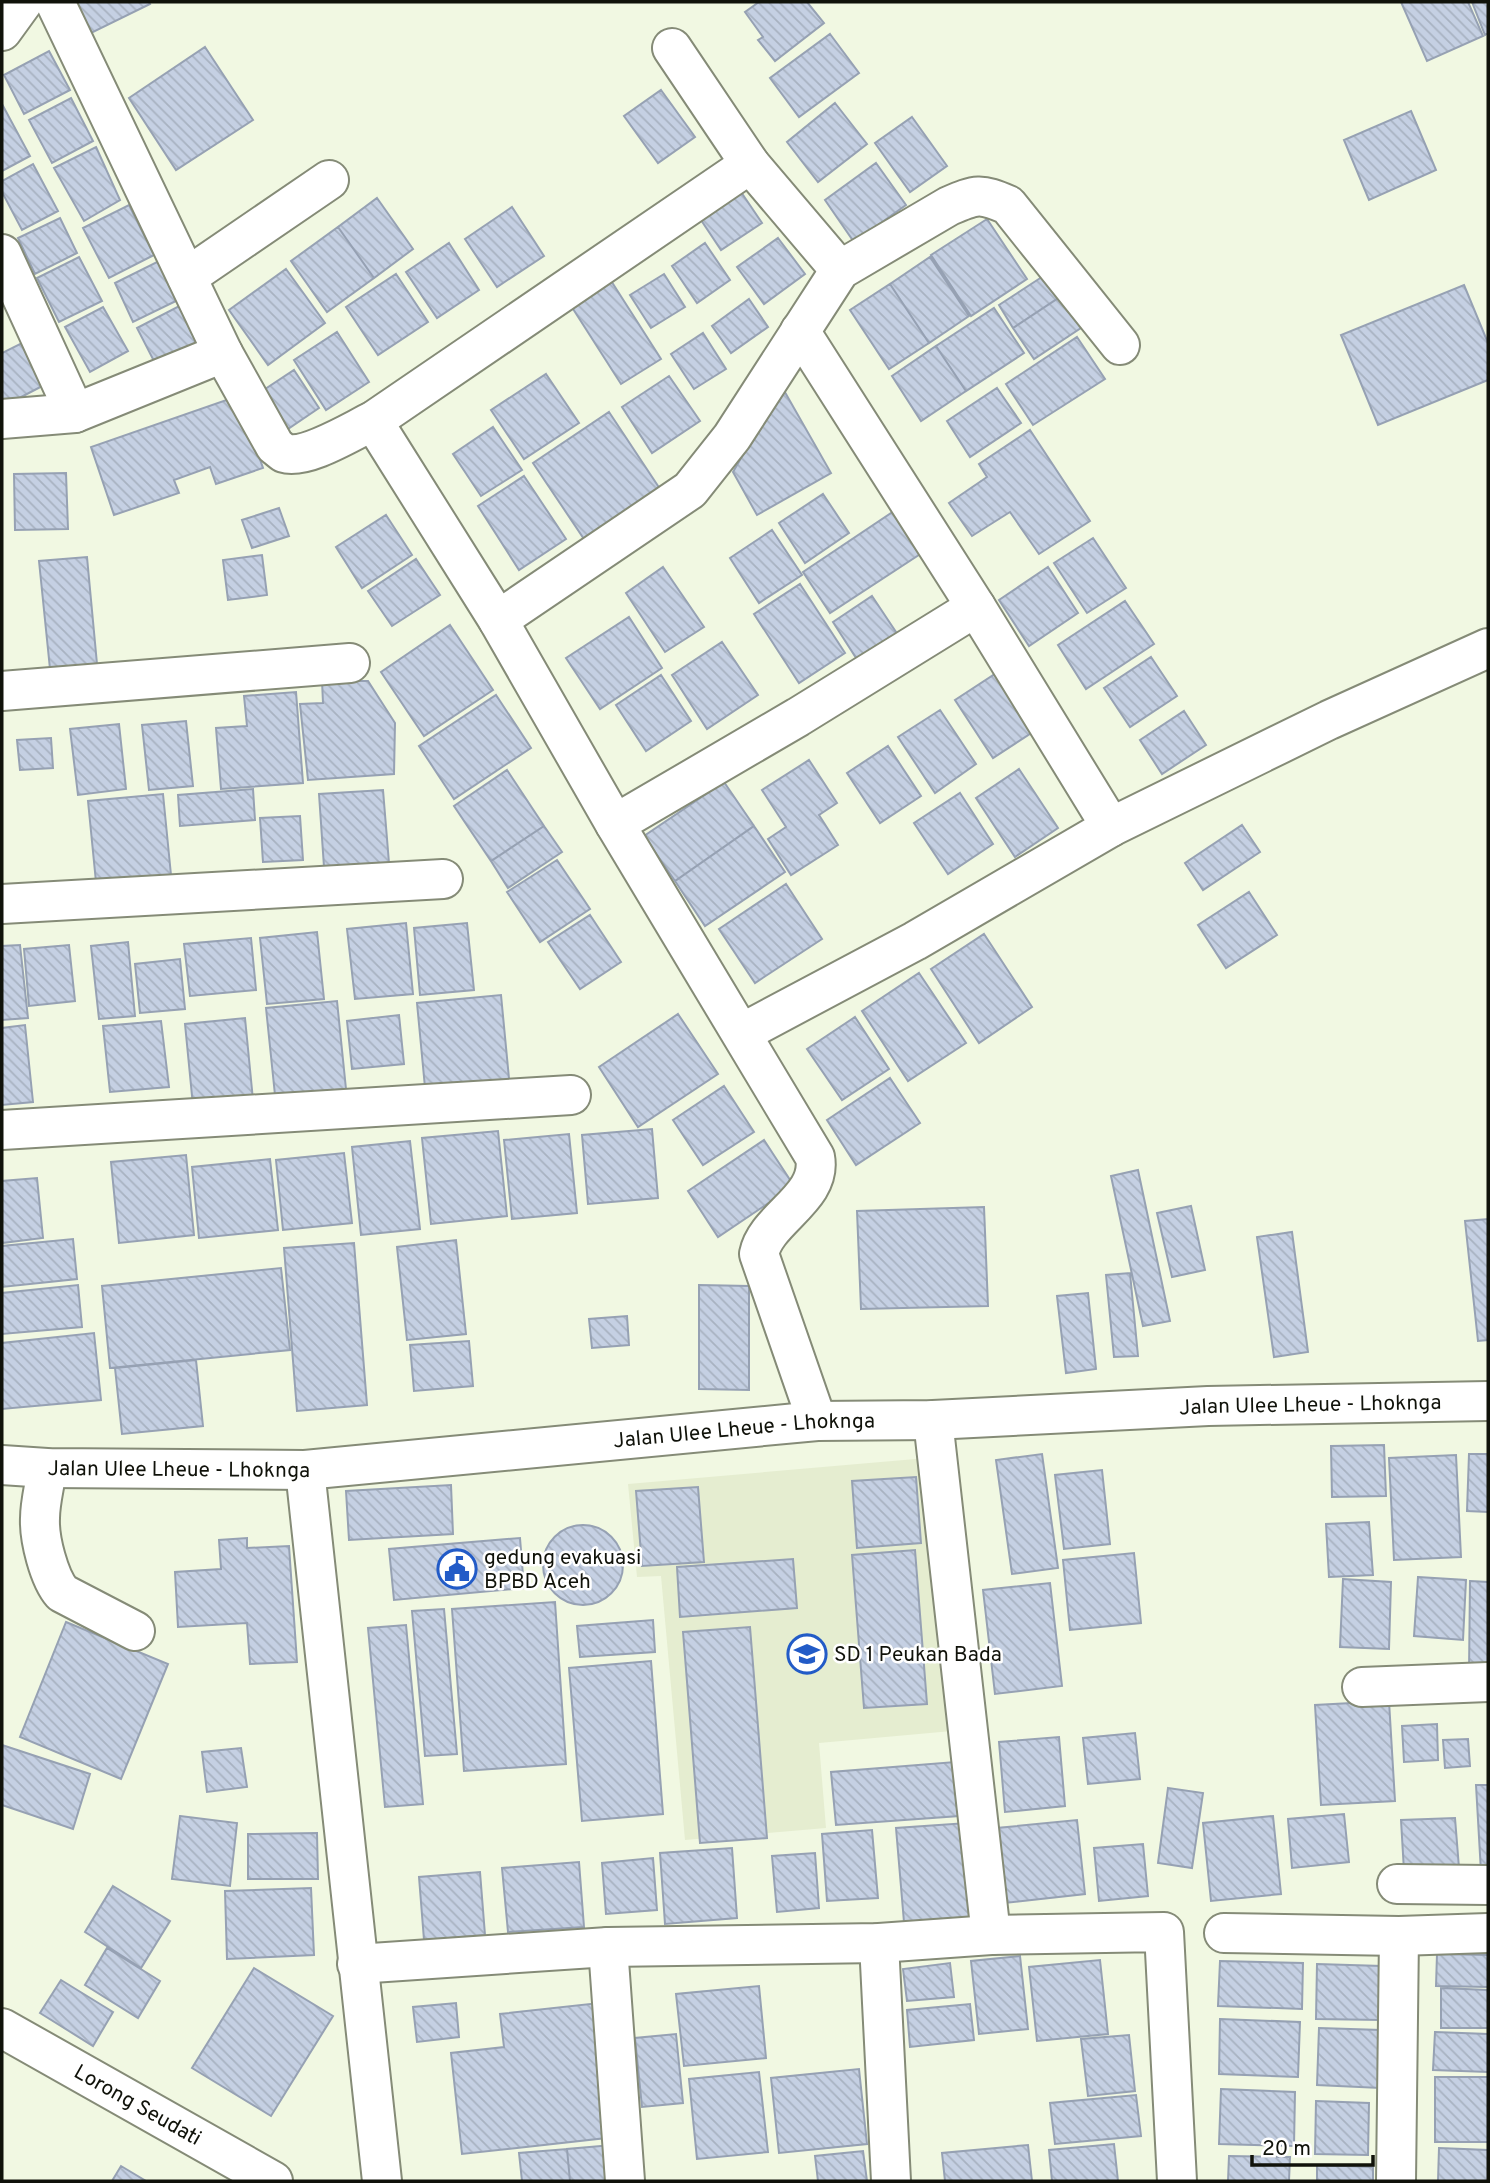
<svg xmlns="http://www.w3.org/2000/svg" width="1490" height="2183" font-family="Overpass,sans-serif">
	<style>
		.built { fill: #e5edd0 }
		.building { fill: url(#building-back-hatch); stroke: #96a1b3; stroke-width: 2 }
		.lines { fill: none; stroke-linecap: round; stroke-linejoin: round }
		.minor-casing { stroke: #858b77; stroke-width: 42 }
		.highway-casing { stroke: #858b77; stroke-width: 42 }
		.minor { stroke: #fff; stroke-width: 38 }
		.highway { stroke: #fff; stroke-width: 38 }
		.labels { text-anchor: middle; stroke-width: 5; stroke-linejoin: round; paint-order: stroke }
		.street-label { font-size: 21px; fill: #10120a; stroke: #fff }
		.poi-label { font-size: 21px; fill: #10120a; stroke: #fff; text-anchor: start }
	</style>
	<defs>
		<pattern id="building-back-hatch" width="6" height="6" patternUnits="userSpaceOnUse" patternTransform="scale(1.75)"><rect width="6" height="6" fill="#c5d0e3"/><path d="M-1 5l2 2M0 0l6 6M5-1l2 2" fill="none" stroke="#a8b2c1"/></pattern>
	</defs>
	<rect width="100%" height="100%" fill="#f1f8e2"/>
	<path class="built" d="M927,1458l25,273 -133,12 7,85 -141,12 -24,-264 -24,1 -9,-93z"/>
	<path class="building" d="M70,2h79l1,2 -63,31z
		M759,2h48l17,21 -49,38 -17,-21 5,-3 -18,-25z
		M1401,2h67l15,34 -56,25z
		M1472,2h16v31l-3,2z
		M830,34l29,39 -60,44 -29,-39z
		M205,47l48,73 -77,50 -47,-72z
		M49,51l21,39 -46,24 -20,-39z
		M661,90l34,47 -37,26 -34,-47z
		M71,98l22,43 -41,22 -23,-43z
		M835,103l32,41 -49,38 -31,-40z
		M2,104l28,52 -28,15z
		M1411,111l25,59 -67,30 -25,-60z
		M912,117l35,49 -37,26 -35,-49z
		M96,147l24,53 -36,21 -30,-53z
		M876,163l30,42 -52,37 -29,-42z
		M33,164l25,47 -36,19 -20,-38v-11z
		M739,189l23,34 -41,27 -22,-33z
		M377,198l36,51 -39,29 -36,-51z
		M129,205l25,50 -45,23 -26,-50z
		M512,207l32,49 -47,31 -32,-48z
		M60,218l17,35 -42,21 -17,-36z
		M987,219l40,60 -56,37 -40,-61z
		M338,227l36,51 -47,34 -36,-51z
		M778,238l27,36 -41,30 -27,-37z
		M449,243l30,47 -42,28 -31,-46z
		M705,243l25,37 -33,23 -25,-37z
		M79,257l23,44 -43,21 -22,-44z
		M930,257l39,59 -40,27 -39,-59z
		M159,261l19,39 -45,22 -18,-39z
		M286,269l39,54 -57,42 -39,-55z
		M1051,271l15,22 -53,35 -14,-23z
		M396,274l32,48 -50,33 -32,-48z
		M664,274l21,33 -34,21 -21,-33z
		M608,276l53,83 -40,25 -53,-83z
		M890,284l39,59 -40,26 -39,-59z
		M1464,285l24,58v37l-110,45 -37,-90z
		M1066,293l21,31 -53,35 -21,-31z
		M749,299l19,28 -37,26 -19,-27z
		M185,303l21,38 -49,26 -20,-39z
		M103,307l25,44 -38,21 -25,-45z
		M994,308l30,45 -58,38 -30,-45z
		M337,332l32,50 -43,28 -32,-50z
		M703,333l23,36 -32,20 -23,-35z
		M1077,337l28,42 -72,46 -27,-41z
		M28,340l22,42 -48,25v-54z
		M936,346l30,45 -45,30 -29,-45z
		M294,370l25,38 -40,27 -26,-38z
		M546,374l33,49 -55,36 -33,-49z
		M669,376l31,45 -48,32 -30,-46z
		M782,387l49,86 -74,42 -24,-43z
		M997,388l24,35 -51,34 -23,-36z
		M238,396l25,72 -47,16 -6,-17 -36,13 5,13 -65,22 -23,-68z
		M609,412l55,83 -76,50 -55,-82z
		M493,427l29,43 -41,26 -28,-42z
		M1030,430l60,91 -51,33 -29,-42 -38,24 -23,-33 38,-26 -8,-13z
		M66,473l2,56 -53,1 -1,-56z
		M524,476l42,63 -47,31 -41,-64z
		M823,494l26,39 -44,30 -26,-40z
		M900,507l28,42 -98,64 -27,-41z
		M279,508l10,28 -37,12 -10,-28z
		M386,515l26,40 -50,33 -26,-41z
		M772,530l30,45 -43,28 -29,-45z
		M1093,538l33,50 -39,25 -33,-50z
		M262,555l5,40 -39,5 -5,-40z
		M87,557l10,107 -47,5 -11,-108z
		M416,559l24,36 -48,31 -24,-35z
		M663,567l41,60 -39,25 -39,-59z
		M1048,567l30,46 -49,33 -30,-46z
		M800,584l45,69 -46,30 -45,-69z
		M872,596l28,42 -40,26 -27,-42z
		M1125,601l29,43 -68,45 -28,-44z
		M629,617l33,51 -62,41 -34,-51z
		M450,625l43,65 -69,46 -43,-64z
		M722,642l36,53 -51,34 -35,-54z
		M1151,657l26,39 -47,31 -26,-39z
		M998,672l38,58 -43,28 -38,-58z
		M661,675l30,46 -45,30 -30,-46z
		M322,681h46l27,42 -1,51 -86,6 -8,-76 23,-1z
		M296,692l7,91 -82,6 -5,-61 31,-2 -3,-30z
		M496,695l35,53 -77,51 -35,-53z
		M940,710l36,54 -41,29 -37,-56z
		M1184,711l22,34 -44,29 -22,-34z
		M186,721l7,65 -44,4 -7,-65z
		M119,724l7,65 -48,6 -8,-66z
		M51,738l2,30 -33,2 -3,-30z
		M888,746l33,50 -41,27 -33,-50z
		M809,760l28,43 -18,12 19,30 -47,30 -23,-36 18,-12 -24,-37z
		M1019,769l39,59 -43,29 -39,-59z
		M507,770l37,56 -53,35 -37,-55z
		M724,782l30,44 -79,55 -31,-45z
		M253,789l2,31 -75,6 -2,-31z
		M383,790l6,73 -65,4 -5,-73z
		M960,793l33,51 -45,30 -34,-51z
		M163,794l8,81 -75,7 -8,-81z
		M300,816l3,44 -40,2 -3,-44z
		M1242,825l18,27 -57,38 -18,-27z
		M544,826l18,26 -54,36 -17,-27z
		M754,826l31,46 -80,54 -30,-45z
		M557,860l33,49 -50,33 -33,-50z
		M786,884l36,55 -67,44 -36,-54z
		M1249,892l28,43 -51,33 -28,-43z
		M590,915l31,47 -41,27 -32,-47z
		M406,923l7,71 -58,5 -8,-70z
		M467,923l7,67 -54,5 -6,-67z
		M317,932l7,67 -57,5 -7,-66z
		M984,934l48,73 -53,36 -48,-74z
		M251,938l5,52 -66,6 -6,-52z
		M128,942l7,74 -36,3 -8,-73z
		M20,945l8,73 -26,2v-74z
		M69,945l6,56 -46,5 -5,-57z
		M180,959l5,50 -45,4 -5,-49z
		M919,973l47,70 -58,38 -46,-70z
		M501,995l9,94 -84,9 -9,-95z
		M337,1001l9,88 -71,6 -9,-87z
		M678,1014l40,60 -80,53 -39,-60z
		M399,1015l5,49 -52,5 -5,-48z
		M855,1017l34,52 -47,31 -35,-51z
		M245,1018l8,82 -60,6 -8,-82z
		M161,1021l8,66 -59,5 -7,-66z
		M25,1025l8,77 -31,3v-77z
		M890,1078l30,45 -64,42 -29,-45z
		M724,1086l30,46 -51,33 -30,-45z
		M652,1129l6,69 -70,6 -6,-69z
		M498,1131l9,85 -76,8 -9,-86z
		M569,1134l8,79 -65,6 -8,-79z
		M764,1140l30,46 -76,51 -30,-46z
		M410,1141l10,88 -59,6 -9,-88z
		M344,1153l8,70 -69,7 -7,-70z
		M186,1155l8,80 -75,8 -8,-81z
		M270,1159l8,71 -79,8 -7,-71z
		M1138,1170l32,151 -27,5 -32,-150z
		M37,1178l6,60 -41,5v-62z
		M1191,1206l14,64 -33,7 -15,-64z
		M984,1207l4,99 -127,3 -4,-98z
		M1488,1219v121l-10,1 -13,-120z
		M1292,1232l16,120 -34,5 -17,-120z
		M73,1239l4,40 -75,8v-41z
		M456,1240l10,94 -59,6 -10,-93z
		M354,1243l13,162 -70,6 -13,-163z
		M281,1268l9,82 -180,18 -8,-82z
		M1130,1273l8,83 -24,1 -8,-82z
		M78,1285l4,42 -80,7v-41z
		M699,1285l50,1v104l-50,-1z
		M1088,1293l8,76 -30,4 -9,-77z
		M627,1316l2,29 -37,3 -3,-29z
		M94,1333l7,67 -99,9v-66z
		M469,1341l4,45 -59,5 -4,-46z
		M196,1360l7,66 -81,8 -7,-66z
		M1384,1445l2,51 -54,1 -1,-51z
		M1042,1454l16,114 -46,6 -16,-114z
		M1469,1454h19v58l-21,-1z
		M1456,1455l5,102 -67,3 -5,-102z
		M1102,1470l8,74 -46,5 -9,-74z
		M916,1477l5,66 -64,5 -5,-67z
		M451,1485l2,49 -104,6 -3,-49z
		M698,1487l6,75 -62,4 -6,-75z
		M1369,1522l4,53 -44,2 -3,-53z
		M543 1565a40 40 0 1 1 80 0a40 40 0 1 1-80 0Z
		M247,1538v10l42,-2 8,116 -47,2 -3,-41 -69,4 -3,-55 46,-3 -2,-29z
		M520,1538l4,50 -130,12 -5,-51z
		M915,1550l12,154 -63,4 -12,-153z
		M1134,1553l7,70 -71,7 -7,-70z
		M793,1559l4,49 -117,9 -3,-50z
		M1418,1577l48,3 -3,60 -49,-4z
		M1343,1579l48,3 -2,67 -49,-2z
		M1470,1581l18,1v92l-19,-1z
		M1050,1583l12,103 -67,8 -12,-104z
		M555,1602l11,162 -102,7 -12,-162z
		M444,1609l13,145 -32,2 -13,-145z
		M653,1620l2,32 -75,5 -3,-31z
		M66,1622l102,42 -47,115 -101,-42z
		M406,1625l17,179 -38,3 -17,-179z
		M750,1627l17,211 -67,5 -17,-211z
		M651,1661l12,153 -81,7 -13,-153z
		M1389,1701l6,100 -74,4 -6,-100z
		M1437,1724l1,36 -34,2 -2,-36z
		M1135,1733l5,46 -52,5 -5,-46z
		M1059,1737l6,69 -60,6 -6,-70z
		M1468,1739l2,27 -25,2 -2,-28z
		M2,1745l88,29 -17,55 -71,-24z
		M241,1748l6,39 -40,5 -5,-40z
		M955,1762l4,54 -123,9 -5,-53z
		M1476,1785h12v87h-7z
		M1168,1788l35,5 -11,75 -34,-5z
		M1344,1814l5,48 -57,6 -4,-49z
		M180,1816l57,7 -7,63 -58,-7z
		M1273,1816l8,78 -70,7 -8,-78z
		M1455,1818l4,50 -55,3 -3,-51z
		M1077,1820l8,74 -80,9 -8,-75z
		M967,1823l9,105 -71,6 -9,-106z
		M872,1830l6,68 -51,3 -5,-67z
		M317,1833l1,46h-70v-45z
		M1143,1844l5,52 -49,5 -5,-53z
		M732,1848l5,70 -72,6 -5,-71z
		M815,1853l4,55 -42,4 -5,-56z
		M653,1858l4,52 -51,4 -4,-51z
		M579,1862l5,65 -76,5 -6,-64z
		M480,1872l5,63 -61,5 -5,-63z
		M113,1886l57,35 -29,47 -56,-36z
		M311,1888l3,67 -87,4 -2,-68z
		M107,1948l53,33 -22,37 -53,-33z
		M1437,1954l51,1v32l-52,-1z
		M1020,1956l8,73 -49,5 -8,-73z
		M1100,1960l8,74 -71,7 -8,-74z
		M1220,1961l83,2 -1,46 -84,-3z
		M950,1963l4,34 -47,4 -4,-32z
		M1317,1964l65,2 -1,54 -65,-1z
		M254,1968l79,48 -62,100 -79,-48z
		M61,1980l52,32 -20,34 -53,-33z
		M759,1986l7,72 -82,8 -8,-72z
		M1441,1988l47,2v38h-47z
		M456,2003l3,34 -42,5 -4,-35z
		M599,2003l16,134 -153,17 -11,-101 53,-6 -4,-33z
		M970,2004l4,36 -64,7 -3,-37z
		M1220,2019l80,3 -2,55 -79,-3z
		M1319,2028l62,2 -1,58 -63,-3z
		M1435,2032l53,2v38l-55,-2z
		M676,2034l7,69 -41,4 -7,-69z
		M1129,2035l6,56 -47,5 -7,-57z
		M859,2069l8,75 -88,9 -8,-75z
		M759,2072l9,80 -71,7 -8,-80z
		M1435,2077h53v65h-53z
		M1221,2089l74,3 -1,54 -75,-2z
		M1136,2095l5,41 -86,8 -5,-41z
		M1316,2101l53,2 -1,52 -53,-1z
		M1114,2144l4,37h-66l-3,-31z
		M612,2145l4,36h-46l-3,-32z
		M1028,2145l4,36h-87l-3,-28z
		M1439,2148l49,2v31h-50z
		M567,2149l3,32h-48l-3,-28z
		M863,2151l4,30h-49l-3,-25z
		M1229,2156l61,1 -1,24h-61z
		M1317,2165l56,2v14h-56z
		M121,2166l25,15h-34z"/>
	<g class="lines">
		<g class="minor-casing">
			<g id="minor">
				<path d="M55,2l168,351 52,93c3,2 6,5 9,7 22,7 68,-22 89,-32l377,-257"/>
				<path d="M2,31l21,-29"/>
				<path d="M672,48l78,116 90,106"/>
				<path d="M2,254l73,159"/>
				<path d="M187,277l142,-97"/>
				<path d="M800,331l176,276 135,220"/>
				<path d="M2,419l73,-6 148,-60"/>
				<path d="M373,421l125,199 117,204 200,333c8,41 -49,61 -56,97l58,167"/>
				<path d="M498,620l192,-130 42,-53 108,-167 109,-64c28,-12 31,-13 59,-1l112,140"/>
				<path d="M2,691l348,-28"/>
				<path d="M615,824l183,-107 178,-110"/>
				<path d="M2,904l441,-25"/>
				<path d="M742,1033l173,-92 196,-114 218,-107 159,-72"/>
				<path d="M2,1130l569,-35"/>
				<path d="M933,1420l58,515"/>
				<path d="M47,1468c-2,17 -7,34 -7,50 -1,21 9,60 22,75l73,38"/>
				<path d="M305,1470l77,711"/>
				<path d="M1362,1687l126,-5"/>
				<path d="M1397,1884l91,1"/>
				<path d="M1224,1933l175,3 89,-3"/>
				<path d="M879,1943l12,238"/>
				<path d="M608,1947l17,234"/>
				<path d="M357,1964l251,-17 271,-4 112,-8 173,-3 13,249"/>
				<path id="s1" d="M2,2028l271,153"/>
				<path d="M1396,2181l3,-245"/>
			</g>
		</g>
		<g class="highway-casing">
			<g id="highway">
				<path id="s2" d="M2,1465l45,3 258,2 512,-49 116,-1 275,-14 280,-5"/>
			</g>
		</g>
		<use href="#minor" class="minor"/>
		<use href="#highway" class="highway"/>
	</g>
	<defs>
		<g id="civic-ring" transform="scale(2.0125)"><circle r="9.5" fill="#fff" stroke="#225bc7" stroke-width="1.5"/><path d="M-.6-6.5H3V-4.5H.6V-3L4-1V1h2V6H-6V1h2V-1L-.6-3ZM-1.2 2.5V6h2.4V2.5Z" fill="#225bc7"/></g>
		<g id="school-ring" transform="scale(2.0125)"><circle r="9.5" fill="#fff" stroke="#225bc7" stroke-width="1.5"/><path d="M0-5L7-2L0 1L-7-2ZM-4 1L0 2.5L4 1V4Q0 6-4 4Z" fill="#225bc7"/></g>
	</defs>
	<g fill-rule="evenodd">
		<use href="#civic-ring" x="457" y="1569"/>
		<use href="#school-ring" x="807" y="1654"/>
	</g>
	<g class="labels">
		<g class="street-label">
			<text dy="7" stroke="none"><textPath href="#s2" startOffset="1311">Jalan Ulee Lheue - Lhoknga</textPath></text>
			<text dy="7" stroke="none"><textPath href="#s2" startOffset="744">Jalan Ulee Lheue - Lhoknga</textPath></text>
			<text dy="7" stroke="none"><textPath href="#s2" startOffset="177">Jalan Ulee Lheue - Lhoknga</textPath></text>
			<text dy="7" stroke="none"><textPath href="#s1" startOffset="156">Lorong Seudati</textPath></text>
		</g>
		<g class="poi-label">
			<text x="484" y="1564">gedung evakuasi<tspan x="484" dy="24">BPBD Aceh</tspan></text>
			<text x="834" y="1661">SD 1 Peukan Bada</text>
		</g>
	</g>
	<rect width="1490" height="2183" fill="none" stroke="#10120a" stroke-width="7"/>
	<path d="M1252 2155v10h121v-10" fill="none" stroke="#10120a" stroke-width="3.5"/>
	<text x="1262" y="2155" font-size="21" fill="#10120a" stroke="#ffffff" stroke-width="5" paint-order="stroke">20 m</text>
</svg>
